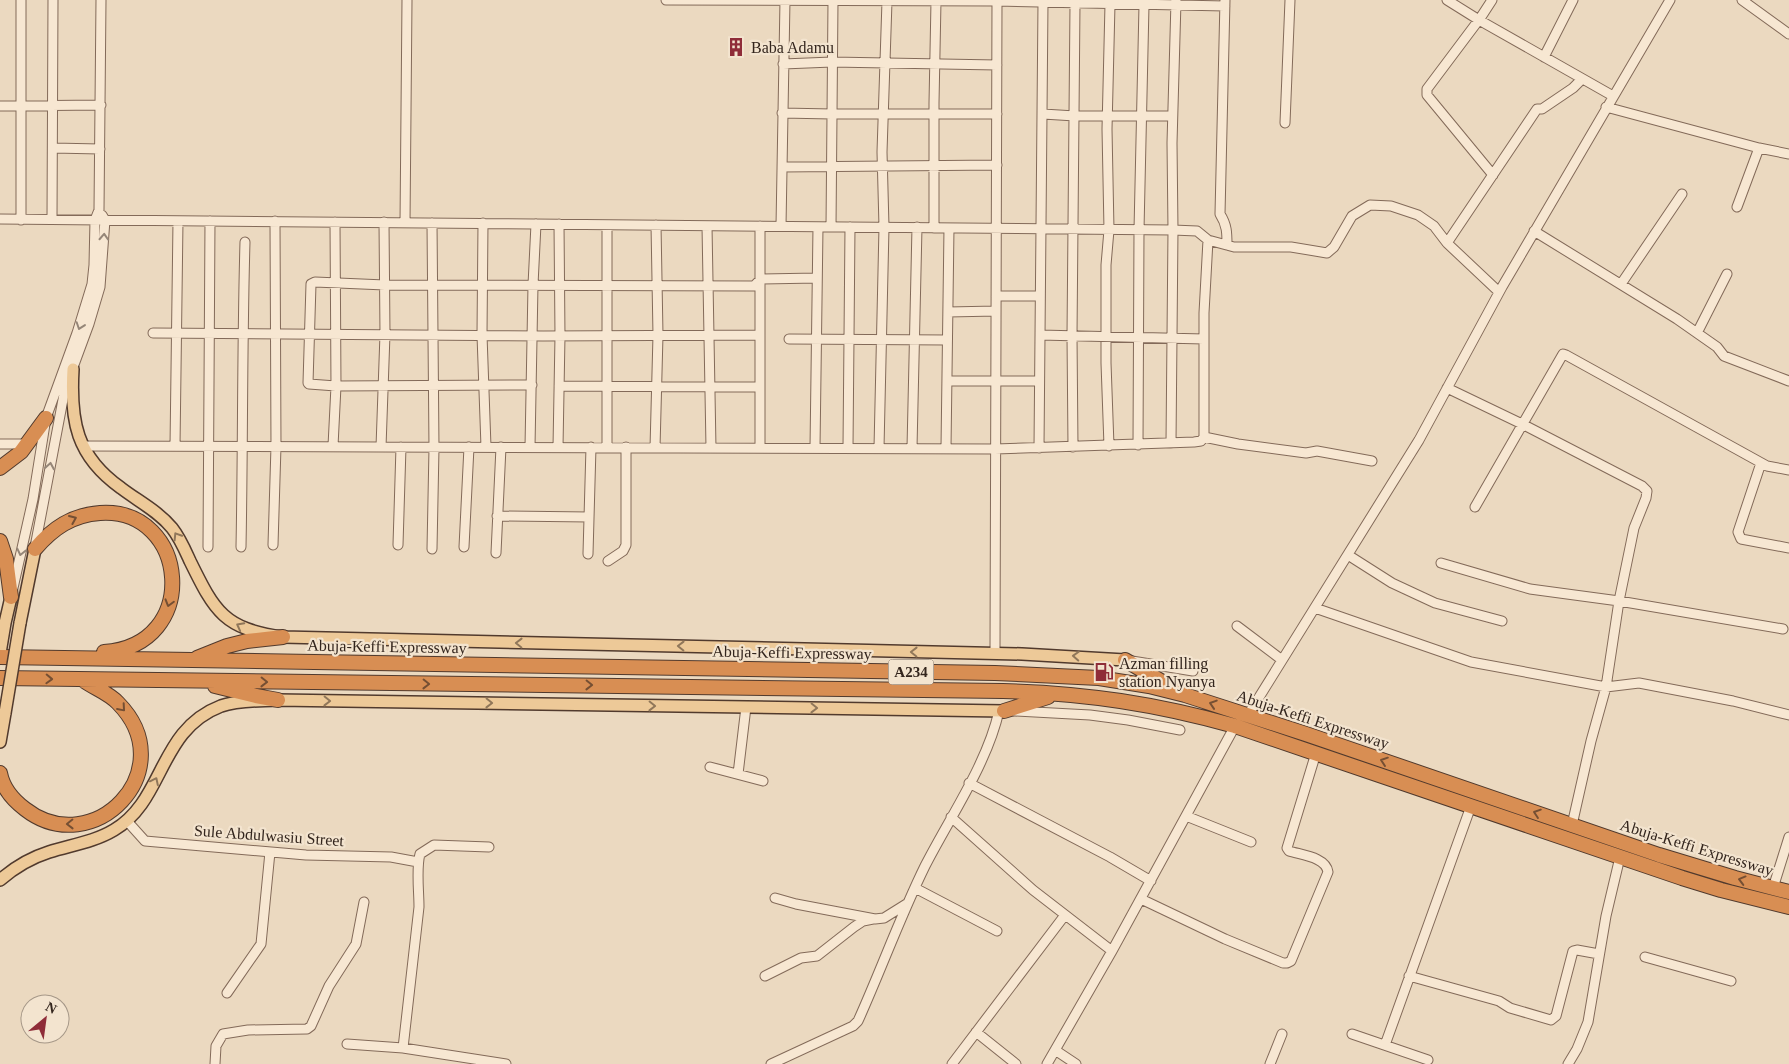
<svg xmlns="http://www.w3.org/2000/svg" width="1789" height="1064" font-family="Georgia,serif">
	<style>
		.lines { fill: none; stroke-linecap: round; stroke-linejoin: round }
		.minor-casing { stroke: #836a59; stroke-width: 11 }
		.major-casing { stroke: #513a2d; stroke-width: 14 }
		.highway-casing { stroke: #513a2d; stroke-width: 16 }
		.minor { stroke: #f7e7d2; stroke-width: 9 }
		.major { stroke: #edc998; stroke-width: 11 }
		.highway { stroke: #d88e53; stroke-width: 14 }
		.major-bridge-casing { stroke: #513a2d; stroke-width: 14; stroke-linecap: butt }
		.major-bridge { stroke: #edc998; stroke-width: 11 }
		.oneway { stroke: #958678 }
		.oneway2 { stroke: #754f33 }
		.oneway3 { stroke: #90775a }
		.labels { text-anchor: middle; stroke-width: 4.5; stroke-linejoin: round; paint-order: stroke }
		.shield { fill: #f3e4cf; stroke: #6d5e52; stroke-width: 1 }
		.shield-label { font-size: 15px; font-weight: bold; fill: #33251d }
		.poi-label { font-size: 16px; fill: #33251d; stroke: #f3e4cf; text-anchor: start }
		.street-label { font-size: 16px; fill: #33251d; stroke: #f3e4cf }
	</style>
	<rect width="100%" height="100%" fill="#ebd9c0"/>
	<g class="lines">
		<g class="minor-casing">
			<path id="minor" d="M21,0v220
				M666,0l331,1 228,5
				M1225,0l-5,214c7,11 7,19 7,31
				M1447,0l32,20 134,76
				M1492,0l-11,17 -54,72v6l66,80
				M1742,0l47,34
				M1544,57l29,-57
				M783,64l49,-2 165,3
				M0,106l101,-1
				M1606,107l153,41 30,6
				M782,113l50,1h165
				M1043,114l32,2h97
				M1285,123l5,-123
				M53,148l47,1
				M782,167l215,-2
				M1737,207l22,-59
				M0,219l1173,11 24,1 11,9 26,7h57l36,6 7,-6 18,-31 18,-11 21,1 27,9 16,11 13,17 52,49
				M52,219l1,-219
				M405,223l2,-223
				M432,223l2,225 -2,101
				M483,223l-1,112 4,112
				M707,226l4,222
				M760,226v222
				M781,226l4,-226
				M831,227l2,-226
				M934,228v-125l2,-102
				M1534,231l143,88 40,28 7,9 65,25
				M1447,243l90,-134h5l31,-21 9,-9
				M1621,284l61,-90
				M996,296h44
				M948,312l48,-1
				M153,333l390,3 217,-1
				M1697,333l30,-59
				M1040,335l164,4
				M789,339l158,1
				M947,381h92
				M532,385l-196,1 -27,-2 -1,-1 3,-99 4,-2 70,3 369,1 7,-7 56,-1
				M559,386l201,1
				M1447,388l75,36 120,62 5,5 -1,7 -12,30 -15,73 -13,86 -15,54 -19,84
				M1204,437l34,7 68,9 11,-2 55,10
				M1171,443l2,-213 -1,-87 4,-142
				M0,444h27
				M1138,445l1,-215 5,-225
				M83,446l912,3 199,-7 7,-1 3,-4v-124l4,-73
				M175,446l3,-225
				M333,446l3,-60 -1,-164
				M1109,446l-3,-83v-98l3,-35 -2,-101 3,-125
				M381,447l4,-113 -1,-112
				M530,447l3,-162 3,-61
				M558,447l2,-111 -1,-112
				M607,447v-222
				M1073,447l-1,-111 3,-332
				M655,448l3,-113 -2,-110
				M815,448l3,-221
				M848,448l2,-221
				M879,448l5,-221 -2,-75 5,-151
				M912,448l5,-221
				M946,448l3,-220
				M1039,448l4,-446
				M1761,463l-23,69 3,7 48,9
				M1475,507l88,-153 3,1 201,111 22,4
				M497,516l92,1
				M273,545l3,-99 -1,-225
				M398,545l3,-98
				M35,547l30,-158 24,-65 11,-37 5,-67 -3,-5
				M208,547l2,-326
				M241,547c2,-102 1,-203 4,-305
				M464,547l5,-100
				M496,553l5,-106
				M588,554l3,-107
				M1348,555l44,28 43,20 67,18
				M608,561l15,-10 3,-6v-98
				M1441,563l89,26 89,12 164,28
				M13,588l20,-89 13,-81 31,-85 15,-49 2,-19 1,-45 4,-10 2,-210
				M1315,608l156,54 135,25 33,-4 94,18 56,14
				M1237,626l45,34
				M995,653l2,-653
				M1132,661l61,10
				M1014,711l76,4 38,5 52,10
				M1248,715l171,-275 83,-153 168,-287
				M710,767l53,14
				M738,774l8,-67
				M969,783l141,74 41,24
				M1186,816l65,26
				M951,817l82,73 79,61
				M127,821l18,20 161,14 85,2 27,5
				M915,888l82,43
				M1773,888l16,-51
				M775,898l21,6 79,15 9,-1 24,-15
				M1141,899l84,40 58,24h4l4,-2 37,-89c-2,-15 -27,-17 -39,-21l-2,-3 29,-95
				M1645,957l86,24
				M765,976l36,-18 16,-2 37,-29 9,-6 10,-2
				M1409,976l90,25 11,7 41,12 5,-4 17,-65 4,-1 22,4
				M227,993l34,-49 9,-92
				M976,1032l40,32
				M1352,1034l76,26
				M347,1044l56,4 103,16
				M1385,1045l86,-239
				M403,1048l16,-141c0,-16 -3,-39 1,-53l14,-9 55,2
				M1055,1050l21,14
				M215,1064l1,-18 7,-12 25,-4 59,-1 4,-3 18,-40 27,-42 8,-42
				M771,1064l82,-38 5,-5c23,-51 42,-104 67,-155 25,-49 62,-102 74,-155
				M952,1064l113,-149
				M1047,1064l65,-113 123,-225
				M1270,1064l12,-30
				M1568,1064l9,-15 11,-27 18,-106 14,-59"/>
		</g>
		<g class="major-casing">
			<path id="major" d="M73,369c-3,52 3,87 48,119 17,13 37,23 51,40 8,10 13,22 18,33 25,51 34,68 93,76l739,17 103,6
				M20,623l15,-74
				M0,653l5,-30 6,-26
				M0,742l5,-29
				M0,880c15,-13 30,-22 49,-28 22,-7 45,-10 65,-22 51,-30 44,-100 107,-124 18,-6 38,-5 57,-6l726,11"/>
		</g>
		<g class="highway-casing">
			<path id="highway" d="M0,468l21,-16 25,-34
				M0,541l6,18 5,38
				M35,549c18,-21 37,-34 65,-36 89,-6 102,133 4,139
				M0,657l995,16 104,5 50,8 36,9 121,39 353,121 76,23 54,14
				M197,658l30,-12 20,-5 36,-4
				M1125,660l46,27
				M0,678l1003,13c82,2 154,13 232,35l447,152 39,12 68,17
				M215,686l41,10 22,4
				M1004,711l44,-14
				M0,773c3,16 13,27 25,36 68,53 159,-39 93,-106 -9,-10 -24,-15 -35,-23"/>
		</g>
		<use href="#minor" class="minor"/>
		<use href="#major" class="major"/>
		<use href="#highway" class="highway"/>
		<g class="major-bridge-casing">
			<path id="major-bridge" d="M5,713l15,-90"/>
		</g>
		<use href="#major-bridge" class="major-bridge"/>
	</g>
	<defs><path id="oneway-chevron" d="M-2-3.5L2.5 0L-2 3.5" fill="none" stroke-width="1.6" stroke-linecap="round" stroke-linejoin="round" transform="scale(1.25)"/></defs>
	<g class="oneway">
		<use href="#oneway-chevron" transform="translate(104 237) rotate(-87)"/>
		<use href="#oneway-chevron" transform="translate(80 326) rotate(109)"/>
		<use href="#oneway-chevron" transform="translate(50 466) rotate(-80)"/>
		<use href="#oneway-chevron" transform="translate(21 552) rotate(103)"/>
	</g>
	<g class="oneway2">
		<use href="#oneway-chevron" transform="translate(73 519) rotate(-23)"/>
		<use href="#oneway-chevron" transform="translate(169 603) rotate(106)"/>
		<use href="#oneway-chevron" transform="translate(49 679) rotate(2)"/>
		<use href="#oneway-chevron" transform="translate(264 682) rotate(1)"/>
		<use href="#oneway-chevron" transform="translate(426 684) rotate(1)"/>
		<use href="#oneway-chevron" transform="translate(589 685) rotate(1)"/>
		<use href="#oneway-chevron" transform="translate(1213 704) rotate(-162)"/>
		<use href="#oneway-chevron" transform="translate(122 708) rotate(49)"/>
		<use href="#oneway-chevron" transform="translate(1384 761) rotate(-161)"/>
		<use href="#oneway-chevron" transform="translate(1537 813) rotate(-161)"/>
		<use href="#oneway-chevron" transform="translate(70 824) rotate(179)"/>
		<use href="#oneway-chevron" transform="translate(1742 880) rotate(-165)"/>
	</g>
	<g class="oneway3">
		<use href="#oneway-chevron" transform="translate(177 536) rotate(-122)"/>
		<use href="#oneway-chevron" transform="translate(240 626) rotate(-152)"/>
		<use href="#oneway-chevron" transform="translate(519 643) rotate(-179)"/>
		<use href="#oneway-chevron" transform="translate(681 646) rotate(-179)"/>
		<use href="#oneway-chevron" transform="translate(914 652) rotate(-179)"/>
		<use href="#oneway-chevron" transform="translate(1076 656) rotate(-177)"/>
		<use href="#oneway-chevron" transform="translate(327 701) rotate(1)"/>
		<use href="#oneway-chevron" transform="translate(489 703) rotate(1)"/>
		<use href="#oneway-chevron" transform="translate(652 706) rotate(1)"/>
		<use href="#oneway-chevron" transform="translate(814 708) rotate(1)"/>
		<use href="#oneway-chevron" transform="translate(155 781) rotate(-64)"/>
	</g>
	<defs>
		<g id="building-bare" transform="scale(1.5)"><path d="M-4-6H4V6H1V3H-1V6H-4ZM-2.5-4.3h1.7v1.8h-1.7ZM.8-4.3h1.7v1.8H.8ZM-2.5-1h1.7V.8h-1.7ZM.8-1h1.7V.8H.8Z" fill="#8f2c38" stroke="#f3e4cf" stroke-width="2.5" paint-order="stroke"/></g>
		<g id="fuel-bare" transform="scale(1.5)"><path d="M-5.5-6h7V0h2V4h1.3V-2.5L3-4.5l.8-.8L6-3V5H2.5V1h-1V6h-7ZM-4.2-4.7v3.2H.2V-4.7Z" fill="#8f2c38" stroke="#f3e4cf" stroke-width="2.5" paint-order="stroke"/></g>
	</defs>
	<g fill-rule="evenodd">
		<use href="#building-bare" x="736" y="47"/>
		<use href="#fuel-bare" x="1104" y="672"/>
	</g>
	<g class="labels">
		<rect class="shield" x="888.5" y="659.5" width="45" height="25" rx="4"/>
		<g class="shield-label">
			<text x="911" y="677">A234</text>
		</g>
		<g class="poi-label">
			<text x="751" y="53">Baba Adamu</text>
			<text x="1119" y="669">Azman filling<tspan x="1119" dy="18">station Nyanya</tspan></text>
		</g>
		<g class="street-label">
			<text transform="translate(387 646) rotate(1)" y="6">Abuja-Keffi Expressway</text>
			<text transform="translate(792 652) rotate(1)" y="6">Abuja-Keffi Expressway</text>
			<text transform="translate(1313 719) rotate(18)" y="6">Abuja-Keffi Expressway</text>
			<text transform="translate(269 835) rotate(4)" y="6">Sule Abdulwasiu Street</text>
			<text transform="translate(1697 847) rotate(17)" y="6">Abuja-Keffi Expressway</text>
		</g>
	</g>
	<g transform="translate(45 1019) rotate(29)"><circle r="24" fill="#f3e4cf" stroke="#a69888"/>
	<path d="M0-4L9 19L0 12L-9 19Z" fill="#8f2c38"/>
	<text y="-8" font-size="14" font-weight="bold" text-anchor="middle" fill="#33251d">N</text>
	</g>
</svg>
